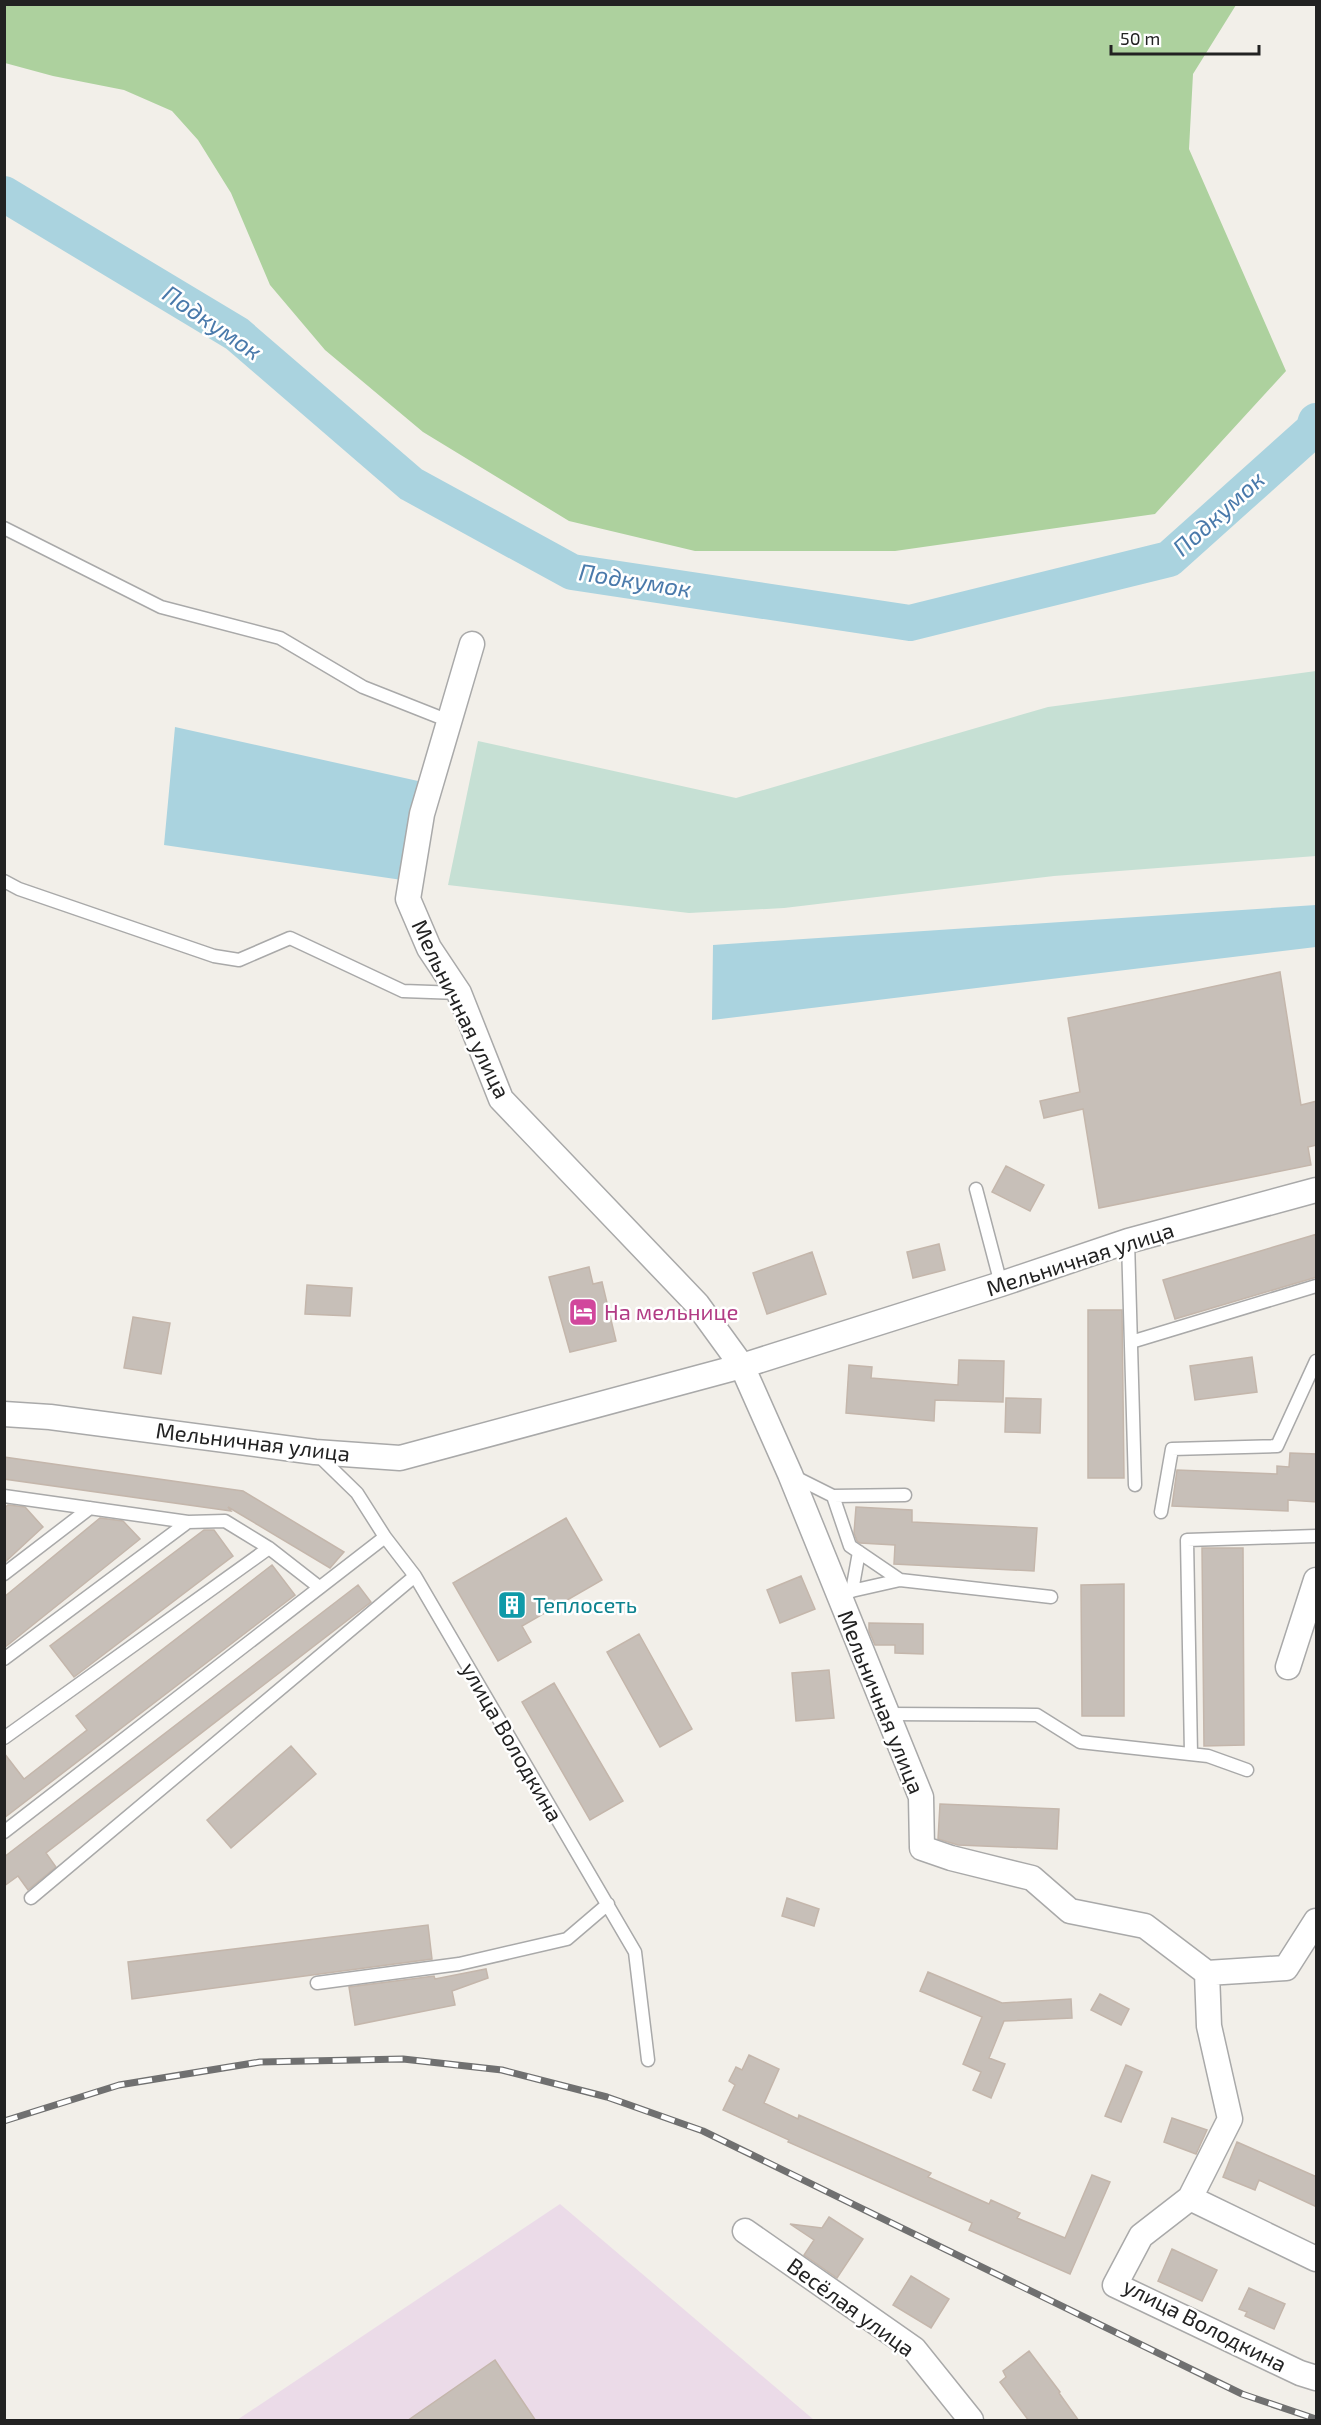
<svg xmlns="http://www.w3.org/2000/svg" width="1321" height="2425" font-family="'Exo 2',sans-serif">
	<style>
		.industrial { fill: #ebdbe8 }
		.forest { fill: #add19e }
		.wetland { fill: #c6e0d4 }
		.water { fill: #aad3df }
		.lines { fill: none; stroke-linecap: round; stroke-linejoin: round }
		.river { stroke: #aad3df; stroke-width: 36 }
		.building { fill: #c7bfb8; stroke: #c4b6ab; stroke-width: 1.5 }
		.service-casing { stroke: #a9a9a9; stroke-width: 15 }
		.minor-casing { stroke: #a9a9a9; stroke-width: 27 }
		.service { stroke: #fff; stroke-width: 12 }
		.minor { stroke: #fff; stroke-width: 24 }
		.rail-casing { stroke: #707070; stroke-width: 7 }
		.rail { stroke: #fff; stroke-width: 4.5; stroke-dasharray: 14; stroke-linecap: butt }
		.labels { text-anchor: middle; stroke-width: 5; stroke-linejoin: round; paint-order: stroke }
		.street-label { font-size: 22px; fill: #222; stroke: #fff }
		.hotel-label { font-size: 22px; fill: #b23c85; stroke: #fff; text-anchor: start }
		.culture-label { font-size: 22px; fill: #0d838f; stroke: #fff; text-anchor: start }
		.water-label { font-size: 24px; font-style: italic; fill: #4a7aab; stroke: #fff }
	</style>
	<rect width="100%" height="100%" fill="#f2efe9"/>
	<path class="industrial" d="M560,2204l254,216h-577z"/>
	<path class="forest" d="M4,5h1232l-43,69 -4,75 97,222 -131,143 -260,37h-200l-126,-30 -146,-89 -98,-82 -55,-65 -39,-92 -33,-53 -26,-29 -48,-21 -71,-14 -48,-13z"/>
	<path class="wetland" d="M1316,671v185l-262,20 -270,32 -95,5 -241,-28 30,-144 258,57 312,-91z"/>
	<path class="water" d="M175,727l243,54 -16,99 -238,-35z
		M1316,905v42l-604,73 1,-75z"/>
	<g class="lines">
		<path class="river" d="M4,194l233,140 174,150 161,88 338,51 259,-64 144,-129 3,-9"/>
	</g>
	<path class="building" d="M1280,972l21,133 16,-4v44l-9,2 3,18 -212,43 -16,-99 -39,9 -4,-17 40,-9 -12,-74z
		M1006,1166l38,19 -14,26 -38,-19z
		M1317,1234v43l-142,42 -12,-39z
		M939,1244l6,26 -32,8 -6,-26z
		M812,1252l14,42 -59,20 -14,-41z
		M589,1267l4,17 9,-2 14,59 -46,11 -21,-75z
		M307,1285l45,3 -2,28 -45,-2z
		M1088,1310h34l2,168h-36z
		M133,1317l37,6 -9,51 -37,-6z
		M1252,1357l5,35 -62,8 -5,-34z
		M959,1360l45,1 -1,41 -68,-2 -1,21 -88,-8 3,-48 23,2 -1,11 87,7z
		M1006,1398l35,1 -1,34 -35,-1z
		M1290,1453l27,1v48l-29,-2v11l-116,-5 5,-36 100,4v-8l12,1z
		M4,1457l239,34 101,61 -14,16 -102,-61 3,4 -227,-32z
		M8,1505l17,2 18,20 -39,36v-55z
		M856,1507l56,3v12l125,6 -3,43 -140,-7 1,-19 -35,-2 -3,-2 -3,-8z
		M100,1518l23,3 17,18 -136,109v-51z
		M566,1518l36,62 -80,46 9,16 -33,19 -45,-78z
		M204,1530h10l19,26 -159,121 -24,-31z
		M1202,1548h41l1,197 -40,1z
		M272,1565l23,30 -291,223v-65l20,26 63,-49 -11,-14z
		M801,1576l14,33 -35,14 -13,-33z
		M1124,1584v132h-42l-1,-131z
		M358,1585l13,17 -325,251 10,14 -28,23 -10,-14 -14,10v-29z
		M869,1623l54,1v30l-28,-1v-8h-20l-6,-14z
		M639,1634l53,95 -32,18 -53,-95z
		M829,1670l5,48 -38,3 -4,-48z
		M554,1683l69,118 -33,19 -68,-118z
		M291,1746l25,28 -85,74 -24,-28z
		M940,1804l119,5 -2,40 -99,-4 -20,-6z
		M787,1898l32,11 -5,17 -32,-10z
		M428,1925l4,34 -300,40 -4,-37z
		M486,1969l2,9 -36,13 3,14 -100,20 -6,-38 85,-11 1,3z
		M928,1972l74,31 69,-4 1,19 -68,3 -15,37 16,6 -14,34 -18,-8 8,-18 -18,-8 19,-47 -62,-26z
		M1100,1994l29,15 -8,16 -30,-15z
		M749,2055l30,14 -15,34 34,16 1,-4 132,58 -3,4 61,27 2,-4 29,13 -3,5 48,20 27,-63 18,7 -40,92 -101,-44 3,-7 -184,-81 1,-2 -66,-30 12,-25 -6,-4 7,-14 6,3z
		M1126,2065l16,7 -21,50 -16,-6z
		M1172,2118l35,12 -11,24 -32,-12z
		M1237,2142l80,35v30l-58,-27 -4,10 -32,-13z
		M829,2217l34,22 -26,39 -33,-23 10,-15 -24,-16 32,4z
		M1172,2249l45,21 -15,31 -44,-20z
		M911,2276l38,23 -18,29 -38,-23z
		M1249,2288l36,16 -11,25 -29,-13 2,-4 -8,-3z
		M1029,2351l31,41 -1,1 20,28h-50l-29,-39 6,-5 -3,-6z
		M495,2360l41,61h-129z"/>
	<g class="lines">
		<g class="service-casing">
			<path id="service" d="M4,528l157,79 119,31 83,49 86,34
				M4,881l15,8 195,67 25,4 51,-22 113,53 56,2
				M976,1189l25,95
				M1128,1241l7,244
				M1131,1342l185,-56
				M318,1455l39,38 28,44 30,39 220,376 13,108
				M793,1476l40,20 17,50 50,34
				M4,1496l184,26 37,-1 44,27 50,39
				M833,1496l72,-1
				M1161,1512l11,-63 105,-3 39,-85
				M4,1574l86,-66
				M852,1591l7,-39
				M838,1594l62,-14 151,17
				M4,1659l184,-137
				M887,1714l150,1 43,27 128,14 39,14
				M4,1738l265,-190
				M1191,1754l-4,-214 129,-4
				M4,1832l381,-295
				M31,1898l384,-322
				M317,1983l142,-19 108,-25 41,-35"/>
		</g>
		<g class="minor-casing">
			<path id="minor" d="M472,644l-50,170 -14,85 21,49 30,45 42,106 196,205 45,62 48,108 131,323 1,51 29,10 81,20 38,33 75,15 62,47
				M4,1414l46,3 265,35 85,6 342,-92 259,-82 127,-43 188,-51
				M1288,1667l28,-87
				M1207,1973l2,53 21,93 -40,79 -49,38 -26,49 185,88 16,5
				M1207,1973l79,-5 30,-47
				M1190,2198l126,61
				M745,2231l169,118 57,71"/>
		</g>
		<use href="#service" class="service"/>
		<use href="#minor" class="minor"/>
		<g class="rail-casing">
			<path id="rail" d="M4,2121l115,-36 141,-23 143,-3 99,11 105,27 96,34 539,263 74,25"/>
		</g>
		<use href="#rail" class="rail"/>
	</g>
	<defs>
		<g id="hotel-square" transform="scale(1.5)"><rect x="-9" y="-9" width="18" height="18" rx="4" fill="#d1479c" stroke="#fff"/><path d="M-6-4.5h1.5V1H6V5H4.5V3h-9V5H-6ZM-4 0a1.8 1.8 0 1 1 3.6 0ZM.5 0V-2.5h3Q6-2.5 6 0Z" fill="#fff"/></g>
		<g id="building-square" transform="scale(1.5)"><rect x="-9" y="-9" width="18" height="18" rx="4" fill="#0f9aa8" stroke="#fff"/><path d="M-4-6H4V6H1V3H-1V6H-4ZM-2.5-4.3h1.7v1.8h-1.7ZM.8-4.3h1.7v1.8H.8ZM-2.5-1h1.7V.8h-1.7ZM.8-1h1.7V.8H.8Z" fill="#fff"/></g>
	</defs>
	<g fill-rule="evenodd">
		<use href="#hotel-square" x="583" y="1312"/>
		<use href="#building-square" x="512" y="1605"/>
	</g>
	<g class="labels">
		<g class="street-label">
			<text transform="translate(461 1009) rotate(64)" y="8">Мельничная улица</text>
			<text transform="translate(1080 1259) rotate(-18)" y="8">Мельничная улица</text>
			<text transform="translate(253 1442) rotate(7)" y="8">Мельничная улица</text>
			<text transform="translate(881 1702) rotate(68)" y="8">Мельничная улица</text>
			<text transform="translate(512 1742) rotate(60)" y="8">улица Володкина</text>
			<text transform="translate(851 2307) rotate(36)" y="8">Весёлая улица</text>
			<text transform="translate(1205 2325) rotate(27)" y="8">улица Володкина</text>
		</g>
		<g class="hotel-label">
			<text x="604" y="1320">На мельнице</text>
		</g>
		<g class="culture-label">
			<text x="533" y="1613">Теплосеть</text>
		</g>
		<g class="water-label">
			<text transform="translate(212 323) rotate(34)" y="8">Подкумок</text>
			<text transform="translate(1219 514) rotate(-42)" y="8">Подкумок</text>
			<text transform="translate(635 581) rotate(9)" y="8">Подкумок</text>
		</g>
	</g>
	<rect width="1321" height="2425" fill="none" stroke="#222222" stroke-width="12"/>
	<path d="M1111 45v9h148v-9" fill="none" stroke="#222222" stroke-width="3"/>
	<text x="1120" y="45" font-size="18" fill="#222222" stroke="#ffffff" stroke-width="4.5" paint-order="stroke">50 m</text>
</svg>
